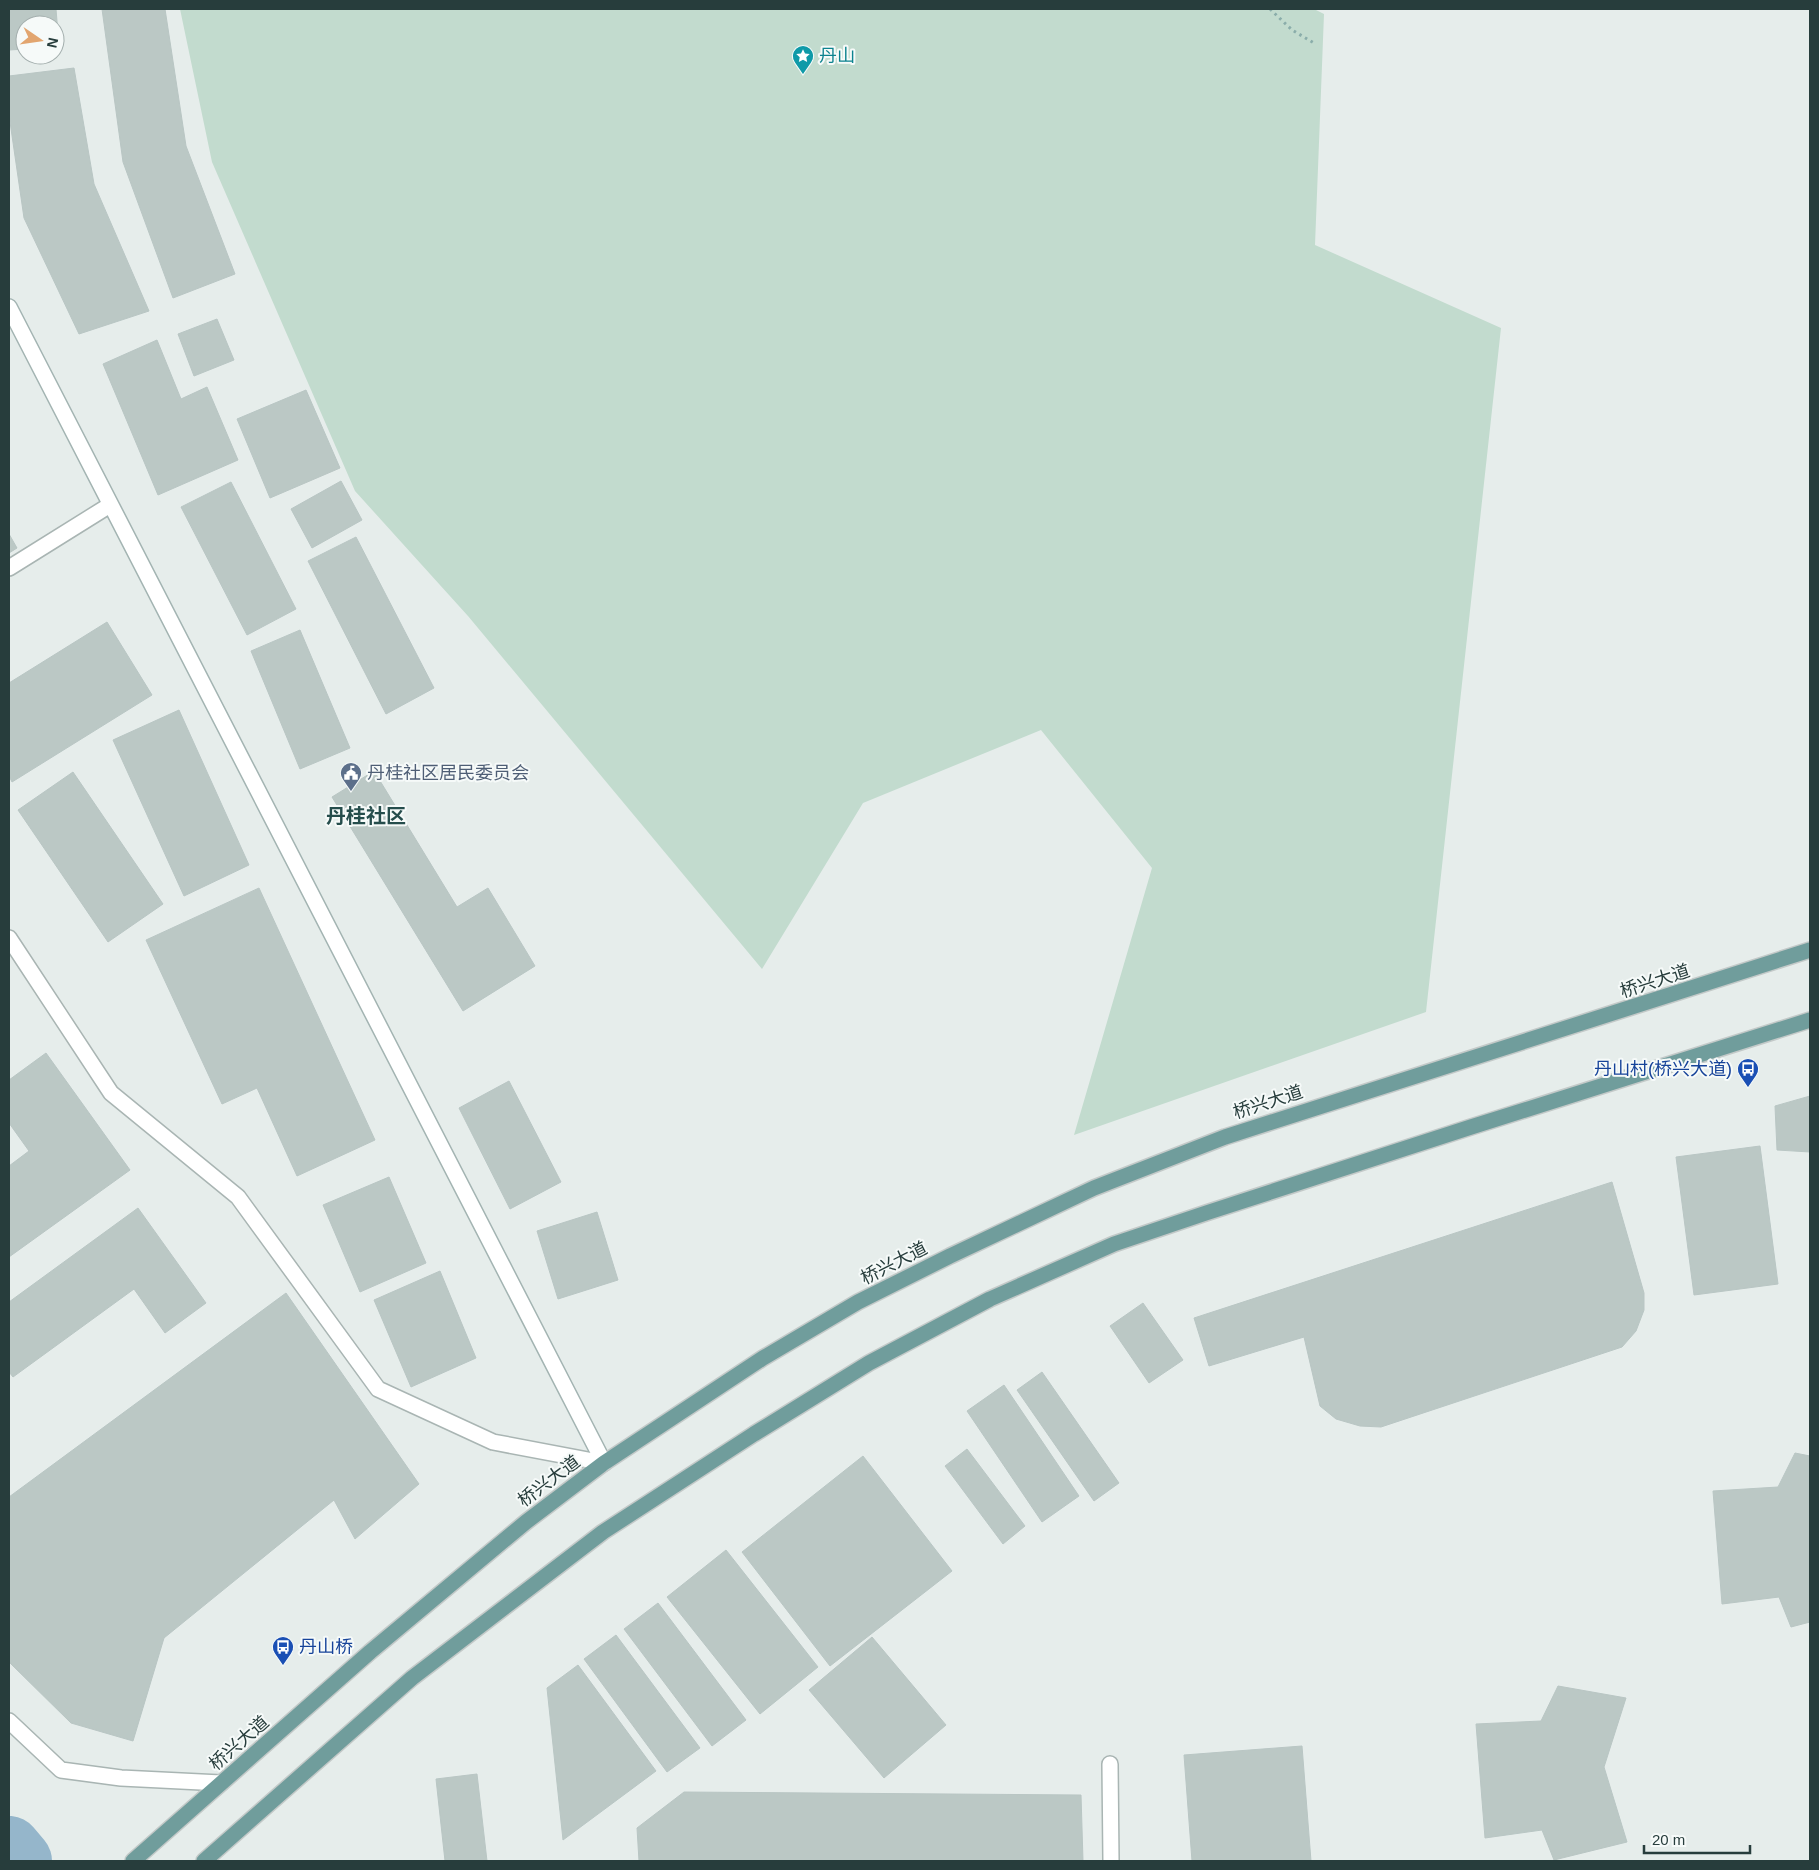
<svg xmlns="http://www.w3.org/2000/svg" width="1819" height="1870" font-family="Arial,'Noto Sans SC',sans-serif">
	<style>
		.green { fill: #c2dbce }
		.lines { fill: none; stroke-linecap: round; stroke-linejoin: round }
		.river { stroke: #95b6cb; stroke-width: 64 }
		.building { fill: #bbc8c5; stroke: #b9c6c4 }
		.lane-casing { stroke: #a9b5b3; stroke-width: 18 }
		.street-casing { stroke: #a9b5b3; stroke-width: 18 }
		.secondary-casing { stroke: #a3b4b2; stroke-width: 18 }
		.primary-casing { stroke: #c3c9c8; stroke-width: 18 }
		.path { stroke: #8aadaa; stroke-width: 3; stroke-dasharray: 2.5 4; stroke-linecap: butt }
		.lane { stroke: #fff; stroke-width: 15 }
		.street { stroke: #fff; stroke-width: 15 }
		.secondary { stroke: #fff; stroke-width: 15 }
		.primary { stroke: #709d9c; stroke-width: 15 }
		.labels { text-anchor: middle; stroke-width: 4; stroke-linejoin: round; paint-order: stroke }
		.culture-label { font-size: 18px; fill: #0d838f; stroke: #f6faf9; text-anchor: start }
		.service-label { font-size: 18px; fill: #4e5e75; stroke: #f6faf9; text-anchor: start }
		.street-label { font-size: 18px; fill: #273d3c; stroke: #f6faf9 }
		.transit-label { font-size: 18px; fill: #164399; stroke: #f6faf9; text-anchor: end }
		.quarter-label { font-size: 20px; font-weight: bold; fill: #254d4c; stroke: #f6faf9 }
	</style>
	<rect width="100%" height="100%" fill="#e6edeb"/>
	<path class="green" d="M180,9h1134l10,5 -9,231 186,83 -75,684 -352,123 78,-267 -111,-138 -178,73 -101,166 -294,-353 -113,-125 -143,-329z"/>
	<g class="lines">
		<path class="river" d="M9,1848l11,13"/>
	</g>
	<path class="building" d="M9,9h47l3,37h-4v-21h-30v24l-16,1z
		M102,9h63l21,137 49,128 -62,24 -50,-136z
		M74,68l20,116 55,127 -70,23 -55,-116 -15,-103v-39z
		M217,319l17,41 -40,16 -16,-42z
		M157,340l24,59 26,-12 31,73 -80,35 -55,-131z
		M306,390l34,78 -70,30 -33,-79z
		M341,481l21,39 -50,28 -21,-39z
		M231,482l65,127 -49,26 -66,-128z
		M9,534l8,14 -8,5z
		M356,537l78,151 -48,26 -78,-153z
		M107,622l45,73 -140,87 -3,-6v-93z
		M300,630l50,118 -50,21 -49,-118z
		M179,710l70,155 -65,31 -71,-156z
		M374,771l83,136 31,-19 47,78 -72,45 -131,-214z
		M73,772l90,132 -55,38 -90,-132z
		M259,888l116,252 -78,36 -40,-88 -35,16 -76,-164z
		M46,1053l84,117 -121,87v-91l20,-15 -20,-28v-43z
		M509,1081l52,101 -51,27 -51,-101z
		M1810,1096v56l-33,-2 -2,-44z
		M1760,1146l18,138 -84,11 -18,-138z
		M389,1177l37,86 -66,29 -37,-87z
		M1612,1182l32,111v17l-8,21 -14,16 -241,80 -21,-1 -24,-7 -16,-13 -16,-69 -95,29 -15,-48z
		M138,1208l68,95 -41,30 -31,-44 -121,88 -4,-5v-70z
		M597,1212l21,68 -60,19 -21,-68z
		M440,1271l36,87 -65,29 -37,-87z
		M286,1293l133,191 -64,55 -21,-39 -170,138 -31,103 -62,-18 -62,-61v-165z
		M1143,1303l40,57 -34,23 -39,-57z
		M1042,1372l77,111 -25,18 -77,-111z
		M1004,1385l75,111 -37,26 -75,-111z
		M967,1449l58,77 -22,18 -58,-78z
		M1795,1453l15,3v166l-19,5 -12,-30 -57,7 -9,-113 65,-4z
		M863,1456l89,115 -122,95 -88,-114z
		M726,1550l92,117 -58,47 -93,-117z
		M658,1603l88,117 -34,26 -88,-117z
		M616,1635l84,113 -33,24 -83,-113z
		M872,1637l74,88 -62,53 -75,-88z
		M578,1665l78,106 -93,69 -16,-152z
		M1558,1686l68,12 -22,69 23,75 -73,18 -12,-30 -57,8 -9,-114 65,-3z
		M1302,1746l9,115h-119l-8,-106z
		M477,1774l10,87h-42l-9,-82z
		M684,1792l397,3 2,66h-444l-2,-33z"/>
	<g class="lines">
		<g class="lane-casing">
			<path id="lane" d="M1110,1764l1,97"/>
		</g>
		<g class="street-casing">
			<path id="street" d="M9,568l101,-63
				M9,938l102,155 127,104 140,192 115,53 111,21
				M9,1721l52,49 60,8 100,5"/>
		</g>
		<g class="secondary-casing">
			<path id="secondary" d="M9,307l595,1156"/>
		</g>
		<g class="primary-casing">
			<path id="primary" d="M133,1861l237,-209 156,-130 78,-59 159,-105 95,-56 92,-46 144,-68 131,-51 585,-187
				M204,1861l208,-183 191,-146 151,-98 115,-71 121,-64 124,-55 92,-31 265,-86 339,-107"/>
		</g>
		<path class="path" d="M1270,9l22,21 22,13"/>
		<use href="#lane" class="lane"/>
		<use href="#street" class="street"/>
		<use href="#secondary" class="secondary"/>
		<use href="#primary" class="primary"/>
	</g>
	<defs>
		<g id="sight-pin" transform="scale(1.125)"><path d="M0 17L-7.5 6A9.5 9.5 0 1 1 7.5 6Z" fill="#0f9aa8" stroke="#f6faf9"/><path d="M0-6L1.8-2.2L6-1.7L2.9 1.2L3.7 5.4L0 3.3L-3.7 5.4L-2.9 1.2L-6-1.7L-1.8-2.2Z" fill="#fff"/></g>
		<g id="civic-pin" transform="scale(1.125)"><path d="M0 17L-7.5 6A9.5 9.5 0 1 1 7.5 6Z" fill="#5c6f8a" stroke="#f6faf9"/><path d="M-.6-6.5H3V-4.5H.6V-3L4-1V1h2V6H-6V1h2V-1L-.6-3ZM-1.2 2.5V6h2.4V2.5Z" fill="#fff"/></g>
		<g id="bus-pin" transform="scale(1.125)"><path d="M0 17L-7.5 6A9.5 9.5 0 1 1 7.5 6Z" fill="#1a4fb4" stroke="#f6faf9"/><path d="M-5-6H5V4H4V6H2V4H-2V6H-4V4H-5ZM-3.5-4V0h7V-4ZM-3.5 1.2v1.5H-2V1.2ZM2 1.2v1.5H3.5V1.2Z" fill="#fff"/></g>
	</defs>
	<g fill-rule="evenodd">
		<use href="#sight-pin" x="803" y="56"/>
		<use href="#civic-pin" x="351" y="773"/>
		<use href="#bus-pin" x="1748" y="1069"/>
		<use href="#bus-pin" x="283" y="1647"/>
	</g>
	<g class="labels">
		<g class="culture-label">
			<text x="819" y="62">丹山</text>
		</g>
		<g class="service-label">
			<text x="367" y="779">丹桂社区居民委员会</text>
		</g>
		<g class="street-label">
			<text transform="translate(1655 981) rotate(-18)" y="6">桥兴大道</text>
			<text transform="translate(1268 1102) rotate(-18)" y="6">桥兴大道</text>
			<text transform="translate(894 1263) rotate(-27)" y="6">桥兴大道</text>
			<text transform="translate(549 1481) rotate(-37)" y="6">桥兴大道</text>
			<text transform="translate(239 1743) rotate(-41)" y="6">桥兴大道</text>
		</g>
		<g class="transit-label">
			<text x="1732" y="1075">丹山村(桥兴大道)</text>
			<text x="299" y="1653" text-anchor="start">丹山桥</text>
		</g>
		<g class="quarter-label">
			<text x="366" y="823">丹桂社区</text>
		</g>
	</g>
	<rect width="1819" height="1870" fill="none" stroke="#273d3c" stroke-width="20"/>
	<g transform="translate(40 40) rotate(103)"><circle r="24" fill="#f6faf9" stroke="#a3aead"/>
	<path d="M0-4L9 19L0 12L-9 19Z" fill="#e2a56f"/>
	<text y="-8" font-size="14" font-weight="bold" text-anchor="middle" fill="#273d3c">N</text>
	</g>
	<path d="M1644 1845v8h106v-8" fill="none" stroke="#273d3c" stroke-width="2.5"/>
	<text x="1652" y="1845" font-size="15" fill="#273d3c" stroke="#f6faf9" stroke-width="4" paint-order="stroke">20 m</text>
</svg>
